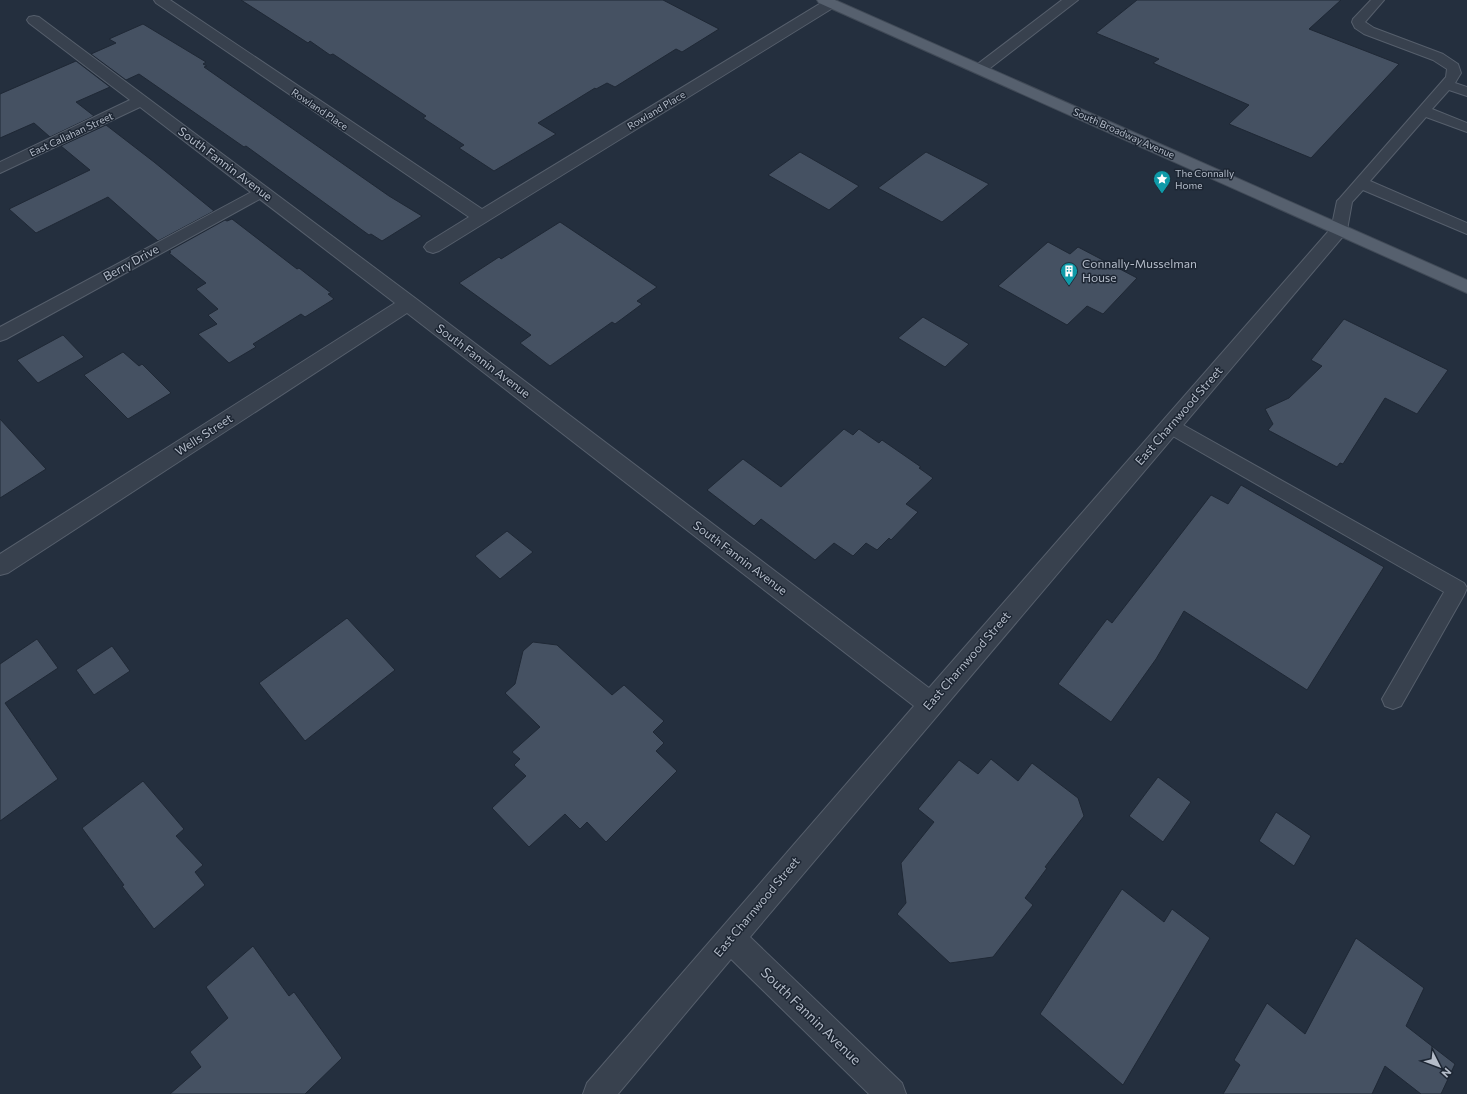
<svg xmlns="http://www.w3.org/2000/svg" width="1467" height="1094" font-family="Commissioner,sans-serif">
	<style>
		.building { fill: #455162; stroke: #1f2835 }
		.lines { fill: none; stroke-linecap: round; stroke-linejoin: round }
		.service-casing { stroke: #565f6c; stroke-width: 2 }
		.minor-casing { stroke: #565f6c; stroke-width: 2 }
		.primary-casing { stroke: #414a57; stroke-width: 2 }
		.service { fill: #38414e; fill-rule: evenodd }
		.minor { fill: #38414e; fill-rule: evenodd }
		.primary { fill: #56606e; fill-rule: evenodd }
		.labels { text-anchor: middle; stroke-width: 3; stroke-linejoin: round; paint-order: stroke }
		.far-street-label { font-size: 10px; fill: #b4bcc9; stroke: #1d2633 }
		.far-poi-label { font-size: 10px; fill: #b4bcc9; stroke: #1d2633; text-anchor: start }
		.street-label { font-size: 12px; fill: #b4bcc9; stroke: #1d2633 }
		.poi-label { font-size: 12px; fill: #b4bcc9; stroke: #1d2633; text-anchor: start }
		.near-street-label { font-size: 14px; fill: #b4bcc9; stroke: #1d2633 }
	</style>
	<rect width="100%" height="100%" fill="#242f3e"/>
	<path class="building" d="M241,0h422l56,29 -37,23 -6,-3 -61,38 -8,-4 -11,6 -1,-1 -57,35 18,11 -62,37 -35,-23 5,-3 -41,-27 3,-2 -93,-62 -3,1 -20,-14 -2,2z
		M1137,0h204l-32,29 90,35 -88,94 -82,-34 20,-19 -96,-42 6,-4 -63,-26z
		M143,24l63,38 -3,2 4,2 -3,1 185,129 33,20 -40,25 -11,-7 -2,1 -123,-89 -2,1 -105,-73 -13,6 -35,-26 25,-11 -7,-4z
		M76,61l34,26 -34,15 18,14 -44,21 -16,-14 -34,15v-44z
		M106,125l48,37 60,49 -56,30 -50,-44 -72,36 -27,-24 81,-39 -29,-24z
		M800,152l59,34 -30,24 -61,-35z
		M926,152l63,32 -47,38 -64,-34z
		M232,219l65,50 2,-1 32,25 -3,1 6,5 -29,18 -4,-3 -48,30 3,3 -27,16 -31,-29 19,-10 -9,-9 10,-6 -22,-20 10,-6 -37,-30 2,-1 -2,-1 56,-31 2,1z
		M560,222l97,65 -20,14 5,3 -27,20 -3,-2 -62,44 -30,-23 11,-8 -72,-52 40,-26 2,2z
		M1048,242l22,12 8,-7 59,31 -34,36 -16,-8 -20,19 -69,-39z
		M923,317l46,27 -24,23 -47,-29z
		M1344,319l104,51 -31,44 -32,-16 -42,66 -3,-1 -3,4 -69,-37 5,-6 -8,-15 24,-11 33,-32 -11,-6z
		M63,335l21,22 -46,26 -21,-23z
		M123,352l16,14 3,-2 29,29 -43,26 -44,-44z
		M0,419l46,50 -46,29z
		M844,429l9,6 6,-6 20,14 3,-3 39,27 -2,1 14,10 -27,26 12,8 -27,28 -2,-2 -12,12 -11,-7 -13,13 -19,-13 -19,17 -54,-41 -7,7 -47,-36 36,-31 38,28z
		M1241,485l143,82 -77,123 -123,-79 -28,48 -45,63 -53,-38 49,-65 5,4 99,-128 17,9z
		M507,531l26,21 -33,27 -25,-23z
		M347,618l48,52 -90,71 -46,-58z
		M37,639l21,29 -53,35 53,76 -58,42v-157z
		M533,642l24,3 55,50 12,-10 40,36 -11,11 11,11 -8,8 21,20 -71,71 -19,-20 -7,7 -15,-15 -36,33 -37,-39 34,-32 -12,-11 6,-6 -8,-7 28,-25 -35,-34 10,-9 8,-33z
		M112,646l18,25 -36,24 -18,-25z
		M991,759l27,22 14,-18 46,35 6,18 -39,51 2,1 -22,30 8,7 -40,52 -43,6 -53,-49 9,-11 -5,-40 33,-41 -16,-13 41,-49 19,14z
		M1158,777l33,25 -28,40 -34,-26z
		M143,781l41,48 -8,7 27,29 -8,7 10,13 -51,44 -32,-43 2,-1 -42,-57z
		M1276,812l35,24 -17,30 -35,-25z
		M1122,889l42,33 8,-13 38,29 -87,147 -83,-71z
		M1356,938l68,50 -18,38 49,38 -14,30h-20l-36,-28 -13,28h-149l17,-29 -6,-5 33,-57 38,31z
		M253,946l36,50 5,-4 48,66 -37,36h-135l31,-27 -11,-15 38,-34 -22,-31z"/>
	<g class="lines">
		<g class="service-casing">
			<path id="service" d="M1371,0h13l-19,22 9,6 69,26 15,10 3,9 -6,10 12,4v9l-18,-6 -17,19 35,14v9l-41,-15 -56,64 97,42v11l-104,-44 -11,12 -5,28 -2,4 -6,1 -6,-1 -2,-4 6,-29 3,-3 106,-121 1,-8 -14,-9 -69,-26 -9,-6 -3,-6 1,-3z
				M262,187l5,2 3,3 -3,3 -261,144 -6,2v-14l257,-138z
				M1170,419l6,2 288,162 3,5 -3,7 -63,111 -8,3 -8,-3 -3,-7 62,-107 -280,-161 -3,-5 3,-5z"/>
		</g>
		<g class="minor-casing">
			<path id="minor" d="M154,0h16l312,209 344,-209h10l2,3 -2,3 -397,245 -6,2 -6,-2 -3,-4 3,-4 42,-26 -313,-214z
				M1062,0h16l-93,72 -5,1 -5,-1 -2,-3 2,-3z
				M34,16l5,1 376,281 514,390 404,-462 6,-2 6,2 3,4 -3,4 -595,703 152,146 4,11h-37l-138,-135 -113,135h-35l4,-11 327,-377 -507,-393 -399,260 -8,2v-21l395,-251 -255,-196 -140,66v-11l130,-62 -101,-77 -2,-3 2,-3z"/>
		</g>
		<g class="primary-casing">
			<path id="primary" d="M817,0h18l632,280v13l-648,-290z"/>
		</g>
		<use href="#service" class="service"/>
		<use href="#minor" class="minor"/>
		<use href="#primary" class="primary"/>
	</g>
	<defs>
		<g id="sight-pin" transform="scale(0.9)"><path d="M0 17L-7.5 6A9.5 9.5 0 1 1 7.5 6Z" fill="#0f9aa8" stroke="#1d2633"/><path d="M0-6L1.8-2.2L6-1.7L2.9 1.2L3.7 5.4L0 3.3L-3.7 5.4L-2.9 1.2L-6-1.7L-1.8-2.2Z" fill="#fff"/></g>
		<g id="building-pin" transform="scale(0.9)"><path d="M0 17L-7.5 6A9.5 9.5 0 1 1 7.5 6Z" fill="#0f9aa8" stroke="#1d2633"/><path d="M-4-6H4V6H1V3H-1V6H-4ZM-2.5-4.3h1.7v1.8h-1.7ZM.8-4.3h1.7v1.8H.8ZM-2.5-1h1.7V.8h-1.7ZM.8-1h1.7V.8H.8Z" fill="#fff"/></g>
	</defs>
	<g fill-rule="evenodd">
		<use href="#sight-pin" x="1162" y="179"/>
		<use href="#building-pin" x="1069" y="271"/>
	</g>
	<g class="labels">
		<g class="far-street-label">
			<text transform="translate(320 109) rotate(34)" y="4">Rowland Place</text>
			<text transform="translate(656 110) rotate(-31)" y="4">Rowland Place</text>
			<text transform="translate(1124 133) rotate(24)" y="4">South Broadway Avenue</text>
			<text transform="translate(71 134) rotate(-25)" y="4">East Callahan Street</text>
		</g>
		<g class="far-poi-label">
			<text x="1175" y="177">The Connally<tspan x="1175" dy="12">Home</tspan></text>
		</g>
		<g class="street-label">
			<text transform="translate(225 164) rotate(37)" y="4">South Fannin Avenue</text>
			<text transform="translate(131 263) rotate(-29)" y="4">Berry Drive</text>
			<text transform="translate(483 361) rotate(37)" y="4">South Fannin Avenue</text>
			<text transform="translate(1179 416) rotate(-49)" y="4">East Charnwood Street</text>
			<text transform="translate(204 435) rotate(-33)" y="4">Wells Street</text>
			<text transform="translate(740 558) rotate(37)" y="4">South Fannin Avenue</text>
			<text transform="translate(967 661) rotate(-49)" y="4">East Charnwood Street</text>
			<text transform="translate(757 907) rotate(-50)" y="4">East Charnwood Street</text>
		</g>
		<g class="poi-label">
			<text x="1082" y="268">Connally-Musselman<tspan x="1082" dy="14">House</tspan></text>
		</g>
		<g class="near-street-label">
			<text transform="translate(811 1016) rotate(44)" y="5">South Fannin Avenue</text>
		</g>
	</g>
	<g transform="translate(1439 1066) rotate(132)" stroke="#1d2633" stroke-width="3" paint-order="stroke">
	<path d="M0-3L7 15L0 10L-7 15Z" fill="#b4bcc9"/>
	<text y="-6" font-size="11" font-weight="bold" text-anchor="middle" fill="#b4bcc9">N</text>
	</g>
</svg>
